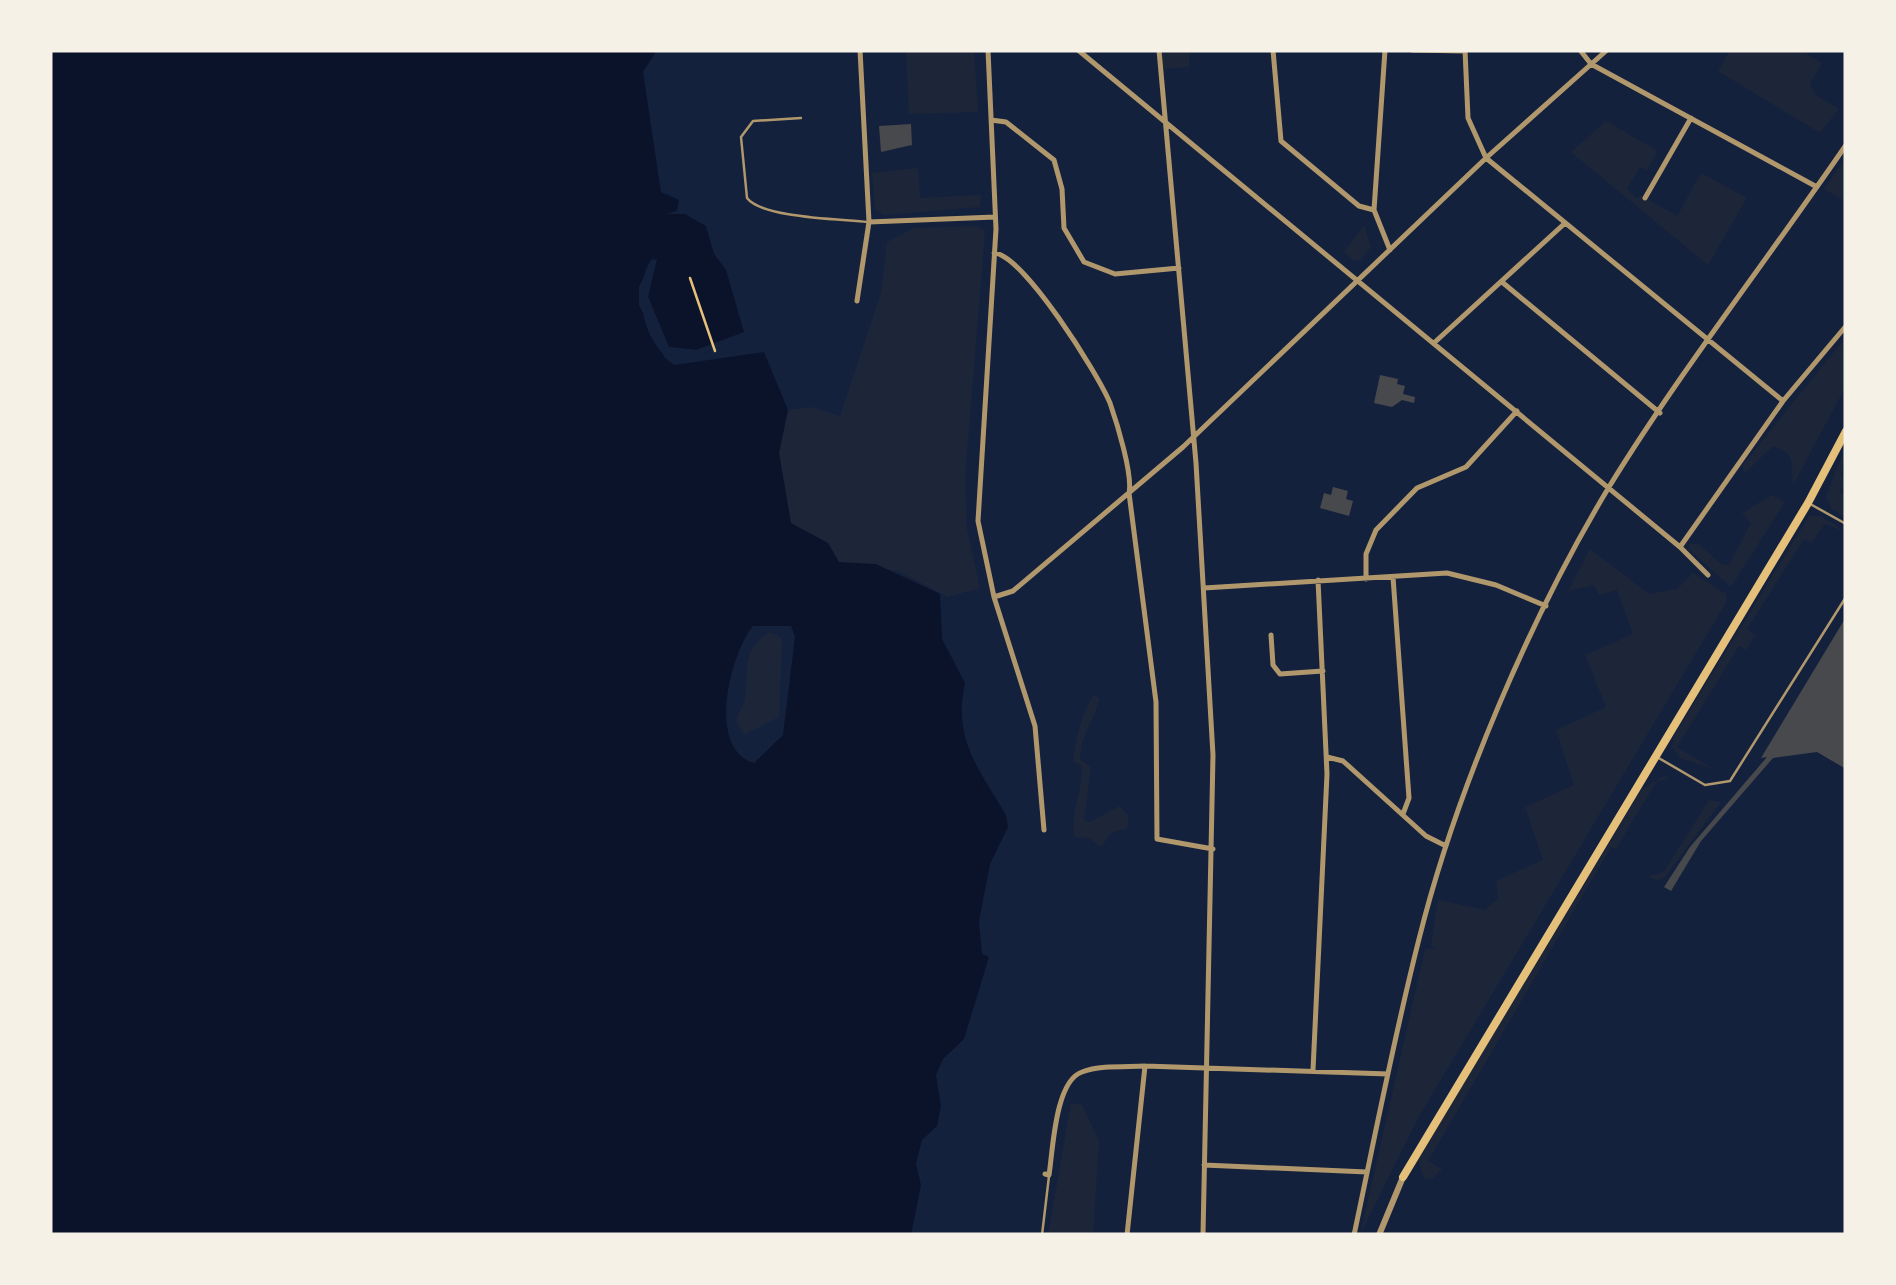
<svg xmlns="http://www.w3.org/2000/svg" width="1896" height="1285" font-family="'Noto Sans',sans-serif">
	<style>
		.green { fill: #1d2539 }
		.water { fill: #0b132b; fill-rule: evenodd }
		.pier { fill: #14213d }
		.building { fill: #48494c }
		.lines { fill: none; stroke-linecap: round; stroke-linejoin: round }
		.path { stroke: #e5c07b; stroke-width: 2.5 }
		.service { stroke: #b1986c; stroke-width: 2.5 }
		.minor { stroke: #b1986c; stroke-width: 5 }
		.tertiary { stroke: #b1986c; stroke-width: 6 }
		.trunk { stroke: #e5c07b; stroke-width: 8 }
	</style>
	<rect width="100%" height="100%" fill="#14213d"/>
	<path class="green" d="M906,50h68l4,62 -69,2z
		M1163,50h26v17l-26,2z
		M1730,50h70l22,13 -12,21 6,11 23,14 -19,24 -102,-62z
		M1606,121l52,30 -11,19 -7,-3 -13,22 10,10 3,-4 37,21 24,-43 46,25 -39,67 -137,-113z
		M1846,157v45l-22,-13z
		M918,168l2,30 61,-3 -1,12 -96,8 -9,-6 -3,-36z
		M1364,225l7,22 -10,13 -7,1 -10,-9z
		M976,226l9,5 -20,247 2,51 13,59 -32,9 -50,-26 -59,-9 -11,-19 -37,-19 -12,-71 9,-43 23,-3 29,9 41,-123 6,-51 27,-14z
		M1846,337v49l-53,99c-2,-21 4,-31 -20,-39l-28,27 -3,-7z
		M1846,446l-5,29 5,6 -6,11 6,4v22l-15,-9 -5,-13z
		M1772,495l13,7 -54,85 -42,-37v-6h10l22,20 8,1 22,-42 -9,-10z
		M1809,516h12l25,16 -21,-8 -14,19 -7,-4 -57,90 8,6 -9,15 -7,-4 -62,101 36,22 -33,-11 -8,-11 2,-11z
		M1590,549l59,45 28,-5 16,-16 33,21 1,7 -309,517 -58,117 65,-286 11,-1 -5,-3 7,-45 47,10 13,-11 -2,-18 47,-21 -18,-53 49,-22 -18,-55 50,-23 -21,-52 48,-21 -16,-44 -18,5 -5,-10 -26,6z
		M770,632l12,6 -3,79 -35,18 -8,-15c3,-8 8,-14 9,-23 4,-28 -4,-48 25,-65z
		M1094,694l5,5c-4,22 -19,35 -19,60l11,8 -7,53 6,2 30,-16 9,11 -2,11 -16,5 -10,14 -12,-9 -14,-1c-7,-22 10,-48 6,-72l-8,-3c4,-25 7,-46 21,-68z
		M1665,775l4,3 -13,4 -40,67 -5,-2 -183,314 14,8 -10,10 -8,-1 -6,-17 13,-24 211,-348z
		M1709,800l12,2 -56,75 -7,4 -10,-5 16,-4z
		M1071,1103l11,2 17,36 -6,94h-45z"/>
	<path class="water" d="M50,50h607l-14,22 18,120 18,8 -2,11 -10,3h18l21,12 8,28 12,16 18,62 -48,18 -27,-3 -21,-50 9,-38 -7,2c-17,32 -8,75 19,99l95,-8 24,58 -9,43 12,70 37,20 11,19 37,2 64,30 2,45 23,44c-12,57 13,84 41,132l2,12 -18,37 -11,57 3,33 7,3 -25,82 -21,20 -7,16 5,31 -4,20 -15,14 -6,24 5,21 -10,50h-861zM753,626h38l4,11 -12,98 -29,28c-48,-14 -24,-109 -1,-137z"/>
	<path class="pier" d="M654,255l-6,42 21,50 27,3 45,-15 5,3 -49,17 -29,-1 8,5 79,-14 12,3 -3,4 -90,13 -9,-7 -26,-53v-18z"/>
	<path class="building" d="M911,124l1,21 -31,7 -2,-26z
		M1380,375l18,4 -1,5 8,2 -2,8 12,3 -1,6 -12,-3 -10,7 -18,-4z
		M1333,487l15,4 -2,8 7,2 -4,15 -29,-8 4,-15 7,2z
		M1846,617v152l-29,-17 -44,6 -72,83 -30,50 -7,-4 26,-40 77,-90 -6,1z"/>
	<g class="lines">
		<path class="path" d="M690,278l25,73"/>
		<path class="service" d="M801,118l-48,3 -12,16 6,61c15,20 94,21 120,24
			M1812,505l34,19
			M1657,757l48,28 25,-4 116,-184
			M1042,1235l7,-59"/>
		<path class="minor" d="M988,50l8,179 -18,292 16,76 41,129 9,104
			M1078,50l602,497 28,28
			M1159,50l37,413 17,292 -10,480
			M1273,50l8,91 78,65 15,4
			M1385,50l-11,160 16,40
			M1412,50l53,1
			M1465,50l3,68 18,40 297,243
			M1580,50l11,14 226,123
			M991,120l15,2 48,38 8,29 2,39 20,34 31,12 64,-6
			M1645,198l46,-80
			M869,222l126,-5
			M994,253c29,1 104,121 116,150 7,20 23,72 19,90l27,209 1,137 56,10
			M1502,282l158,131
			M857,301l12,-79 -9,-172
			M1435,342l129,-118
			M1680,547l103,-146 63,-75
			M1393,577l16,221 -6,16
			M1366,579v-25l10,-24 41,-42 49,-21 51,-56
			M1204,588l243,-15 49,12 50,21
			M994,597l19,-6 170,-144 303,-289 121,-108
			M1271,635l2,30 7,9 43,-3
			M1327,757l16,4 83,75 20,10
			M1313,1070l14,-296 -9,-194
			M1204,1165l163,7
			M1045,1174l4,1c4,-25 6,-94 33,-103 18,-7 44,-5 63,-6
			M1127,1235l18,-169 243,8
			M1354,1235c21,-99 40,-198 65,-296 37,-148 111,-321 190,-452 72,-117 159,-228 237,-342"/>
		<path class="tertiary" d="M1379,1235l24,-58"/>
		<path class="trunk" d="M1403,1177l405,-674 38,-72"/>
	</g>
	<rect width="1896" height="1285" fill="none" stroke="#f6f1e7" stroke-width="105"/>
</svg>
